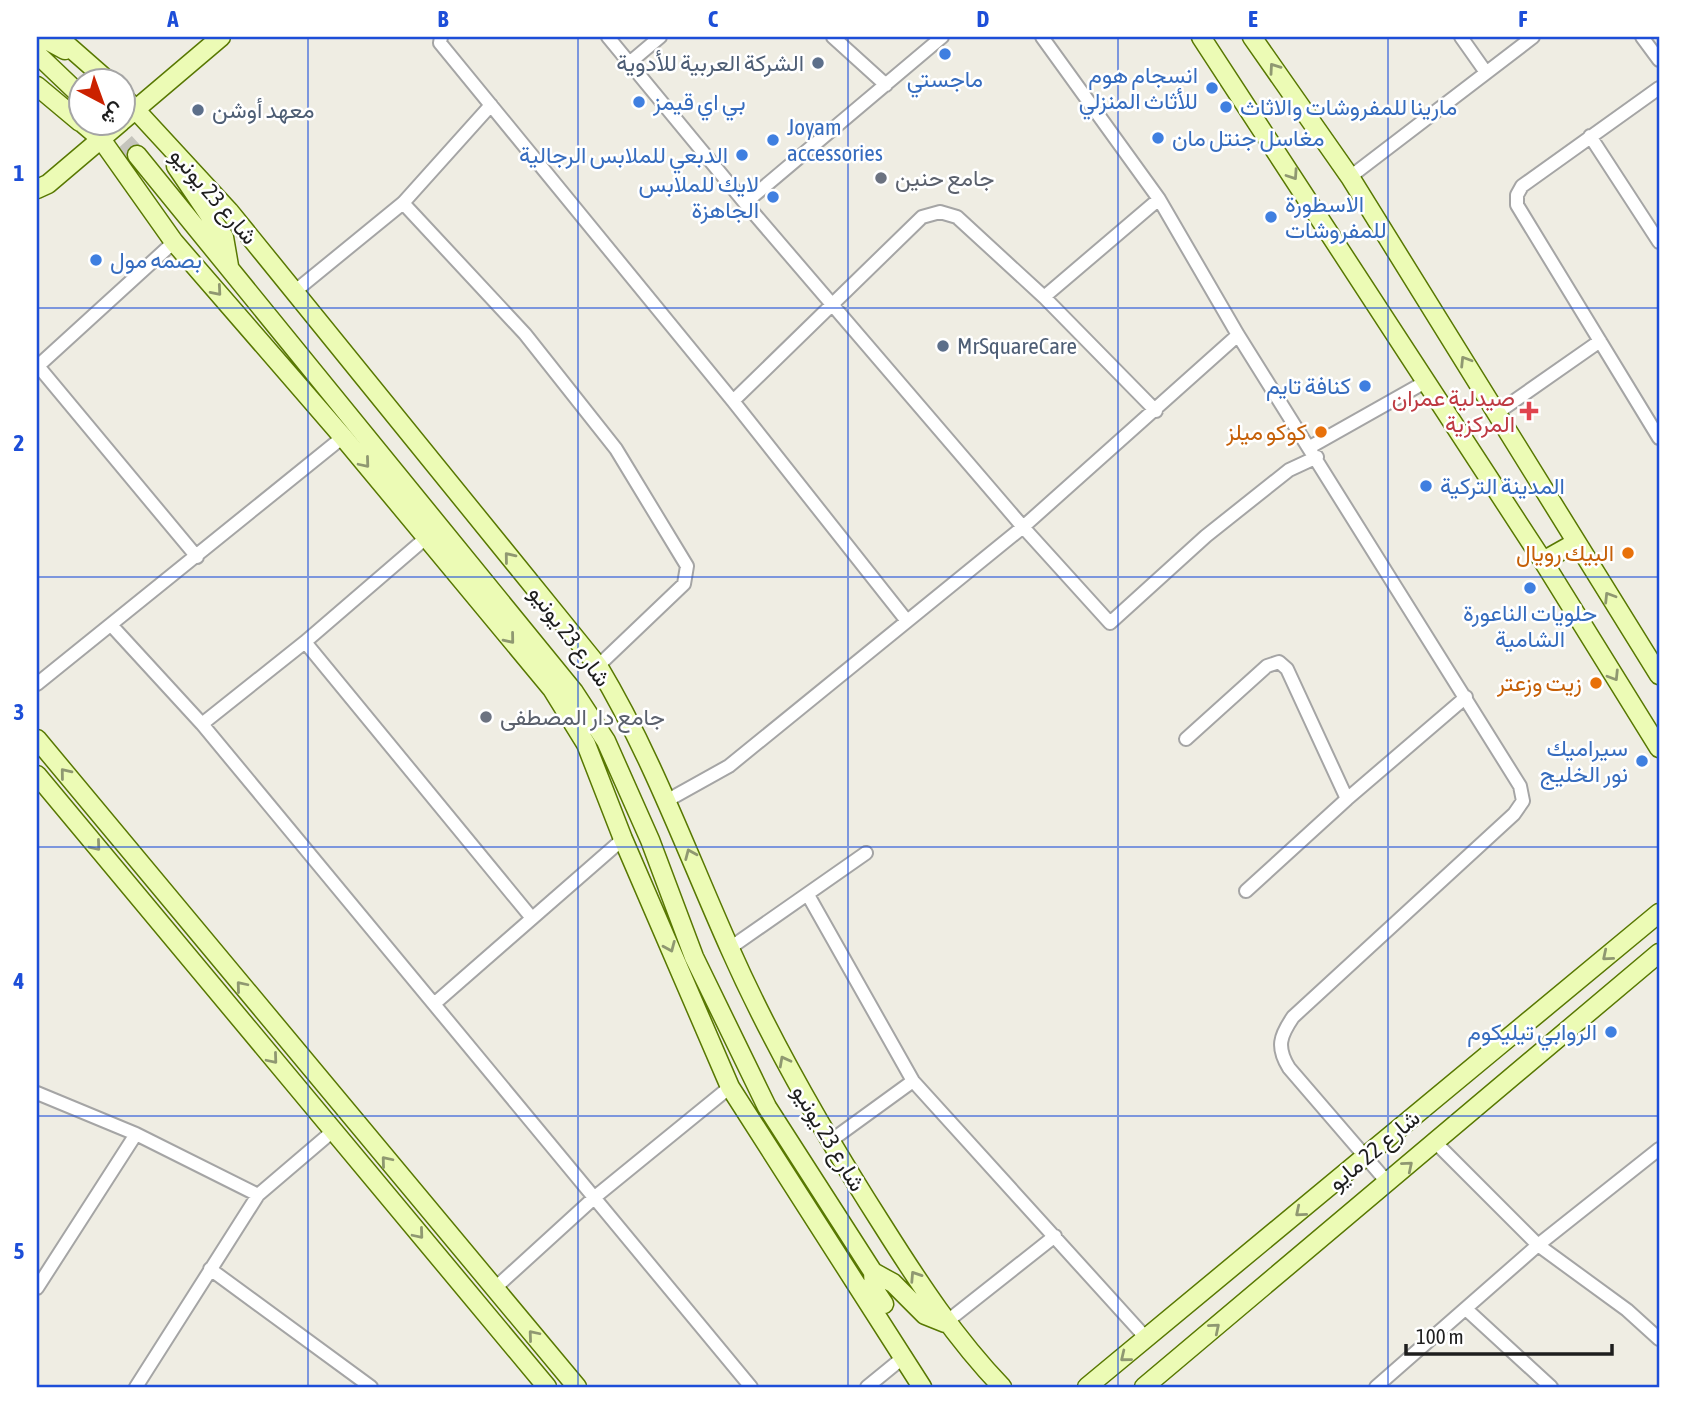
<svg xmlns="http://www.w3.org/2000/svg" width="1696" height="1424" font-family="'Asap Condensed',Vazirmatn,sans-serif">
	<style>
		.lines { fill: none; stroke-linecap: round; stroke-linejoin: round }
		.secondary-tunnel { stroke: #c5c4bc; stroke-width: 18; stroke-dasharray: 18 9; stroke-linecap: butt }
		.street-casing { stroke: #a5a5a5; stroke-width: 16 }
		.secondary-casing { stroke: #587802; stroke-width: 21 }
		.street { stroke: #fff; stroke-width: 12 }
		.secondary { stroke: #ecfbb5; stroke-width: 18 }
		.oneway { stroke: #8f9871 }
		.grid { fill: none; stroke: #1d4ed8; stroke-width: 2; stroke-opacity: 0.55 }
		.shop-dot { fill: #3f7fe0; stroke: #fff; stroke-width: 2.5 }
		.service-dot { fill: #5c6f8a; stroke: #fff; stroke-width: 2.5 }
		.worship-dot { fill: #6b7280; stroke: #fff; stroke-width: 2.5 }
		.health-dot { fill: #e0444e; stroke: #fff; stroke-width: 2.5 }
		.food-dot { fill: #e8710a; stroke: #fff; stroke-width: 2.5 }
		.labels { text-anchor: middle; stroke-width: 5; stroke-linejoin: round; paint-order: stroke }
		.service-label { font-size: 23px; fill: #4e5e75; stroke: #fff; text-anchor: start }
		.shop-label { font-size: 23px; fill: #366cbe; stroke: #fff; text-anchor: start }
		.worship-label { font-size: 23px; fill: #5b616d; stroke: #fff; text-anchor: start }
		.street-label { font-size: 23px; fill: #1e1e1e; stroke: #fff }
		.health-label { font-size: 23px; fill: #be3a42; stroke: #fff; text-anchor: end }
		.food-label { font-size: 23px; fill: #c56008; stroke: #fff; text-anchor: end }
		.neatline { fill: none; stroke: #1d4ed8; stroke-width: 2.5 }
		.grid-label { font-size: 23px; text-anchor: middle; font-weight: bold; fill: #1d4ed8 }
	</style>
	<rect width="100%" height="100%" fill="#efede3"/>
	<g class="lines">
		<path class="secondary-tunnel" d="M107,122l30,33"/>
		<g class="street-casing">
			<path id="street" d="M441,37l-1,6 293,358 174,220
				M608,37l137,166 278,324 87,96 96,-87 83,-66 28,-13
				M833,37l53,48
				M1042,37l117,162 79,136 282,451 3,15 -9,13 -221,203c-13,19 -17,30 -4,51l99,115
				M1461,37l24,34
				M1642,37l17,23
				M628,64l32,-27
				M1659,88l-137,98 -5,9v10l142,233
				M1590,136l69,106
				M1350,177l183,-140
				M403,203l122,131 91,115 71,117 -3,18 -86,82
				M745,203l197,-166
				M174,242l-136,124 159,191
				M294,292l109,-89 88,-98
				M1044,297l115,-98
				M733,401l189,-184 18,-5 17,5 87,80 112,114
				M1497,413l103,-72
				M1310,447l117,-66
				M112,626l90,98 549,663
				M305,642l226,275
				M37,684l306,-247
				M202,724l103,-82 122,-105
				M1186,739l81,-73 12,-4 8,7 60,130
				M668,800l61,-34 294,-239 215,-192
				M1246,891l101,-92 119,-102
				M808,895l105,186 234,258
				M730,948l136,-95
				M434,1004l189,-165
				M37,1093l99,41 122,61
				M829,1142l84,-61
				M1436,1143l102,102 89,65 32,29
				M210,1269l161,118
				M37,1288l99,-154
				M494,1289l101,-92 135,-110
				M1466,1309l85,78
				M945,1323l110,-87
				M136,1387l122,-192 75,-64
				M867,1387l38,-31
				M1376,1387l162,-142 121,-96"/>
		</g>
		<g class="secondary-casing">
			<path id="secondary" d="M41,37l24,13
				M58,37l49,43
				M1201,37l342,524 116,187
				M1252,37l98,140 309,498
				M37,54l43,41
				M37,86l43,36
				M122,95l107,116 369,455c54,90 89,187 132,283 43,97 96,188 153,277 36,57 72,112 119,161
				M122,121l99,-84
				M81,122l20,17 73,103 169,195 209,252 34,55 37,95 107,248 192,300
				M137,155l437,537 32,49 44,99 44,117 73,150 106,165 1,17 10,15
				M176,166l48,71 5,29
				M37,189l11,-5 73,-62
				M1543,561l32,-18
				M37,739l540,648
				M37,775l510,612
				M873,1272l20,11 32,32 20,8
				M1087,1387l572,-474
				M1144,1387l515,-434"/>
		</g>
		<use href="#street" class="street"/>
		<use href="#secondary" class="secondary"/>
	</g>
	<defs><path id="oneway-chevron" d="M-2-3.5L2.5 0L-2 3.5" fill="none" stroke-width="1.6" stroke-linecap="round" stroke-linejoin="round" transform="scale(1.75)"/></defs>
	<g class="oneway">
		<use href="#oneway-chevron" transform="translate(1274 68) rotate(-125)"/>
		<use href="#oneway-chevron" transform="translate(1293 175) rotate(56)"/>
		<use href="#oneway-chevron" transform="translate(217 291) rotate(49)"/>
		<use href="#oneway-chevron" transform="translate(1465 361) rotate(-122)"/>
		<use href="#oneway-chevron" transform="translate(365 463) rotate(50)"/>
		<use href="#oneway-chevron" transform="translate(509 557) rotate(-129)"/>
		<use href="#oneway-chevron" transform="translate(1609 597) rotate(-122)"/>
		<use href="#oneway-chevron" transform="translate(510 639) rotate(51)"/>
		<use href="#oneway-chevron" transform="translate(1614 676) rotate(58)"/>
		<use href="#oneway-chevron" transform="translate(65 773) rotate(-129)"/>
		<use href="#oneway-chevron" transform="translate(96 846) rotate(50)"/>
		<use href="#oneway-chevron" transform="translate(690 854) rotate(-113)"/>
		<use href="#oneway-chevron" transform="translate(670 947) rotate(67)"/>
		<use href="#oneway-chevron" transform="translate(1607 956) rotate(140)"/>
		<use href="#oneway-chevron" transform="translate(241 986) rotate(-130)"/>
		<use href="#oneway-chevron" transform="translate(273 1059) rotate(50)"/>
		<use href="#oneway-chevron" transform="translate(784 1061) rotate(-118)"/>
		<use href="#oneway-chevron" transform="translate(386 1161) rotate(-130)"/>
		<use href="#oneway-chevron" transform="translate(1408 1166) rotate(-40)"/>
		<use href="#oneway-chevron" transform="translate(1300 1212) rotate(140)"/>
		<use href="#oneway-chevron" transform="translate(419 1234) rotate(50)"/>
		<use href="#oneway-chevron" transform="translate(915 1276) rotate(-123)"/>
		<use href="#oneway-chevron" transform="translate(1215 1328) rotate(-40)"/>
		<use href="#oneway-chevron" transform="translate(533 1335) rotate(-130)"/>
		<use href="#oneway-chevron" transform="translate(1125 1357) rotate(141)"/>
	</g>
	<path class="grid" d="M308,37v1350M578,37v1350M848,37v1350M1118,37v1350M1388,37v1350M37,308h1622M37,577h1622M37,847h1622M37,1116h1622"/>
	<g class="shop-dot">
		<circle cx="945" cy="54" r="7"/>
		<circle cx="1212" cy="88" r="7"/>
		<circle cx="639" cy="102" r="7"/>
		<circle cx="1226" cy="107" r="7"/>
		<circle cx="1158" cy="138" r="7"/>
		<circle cx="773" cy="140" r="7"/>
		<circle cx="742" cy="155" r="7"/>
		<circle cx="773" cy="197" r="7"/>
		<circle cx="1271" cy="217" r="7"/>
		<circle cx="96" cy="260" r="7"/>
		<circle cx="1365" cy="386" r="7"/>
		<circle cx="1426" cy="486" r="7"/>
		<circle cx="1530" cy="588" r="7"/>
		<circle cx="1642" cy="761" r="7"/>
		<circle cx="1611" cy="1032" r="7"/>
	</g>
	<g class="service-dot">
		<circle cx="818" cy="63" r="7"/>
		<circle cx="198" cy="110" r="7"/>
		<circle cx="943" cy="346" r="7"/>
	</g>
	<g class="worship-dot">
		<circle cx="881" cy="178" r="7"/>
		<circle cx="486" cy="717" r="7"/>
	</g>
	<path class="health-dot" d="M1525.5 400.5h7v7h7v7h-7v7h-7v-7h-7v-7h7z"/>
	<g class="food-dot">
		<circle cx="1321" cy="432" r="7"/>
		<circle cx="1628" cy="553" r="7"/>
		<circle cx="1596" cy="683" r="7"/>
	</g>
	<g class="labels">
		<g class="service-label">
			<text x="804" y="71" text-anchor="end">الشركة العربية للأدوية</text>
			<text x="212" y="118">معهد أوشن</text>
			<text x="957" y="354">MrSquareCare</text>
		</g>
		<g class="shop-label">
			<text x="1198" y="83" text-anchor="end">انسجام هوم<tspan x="1198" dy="26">للأثاث المنزلي</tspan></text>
			<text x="945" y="87" text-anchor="middle">ماجستي</text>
			<text x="653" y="110">بي اي قيمز</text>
			<text x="1240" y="115">مارينا للمفروشات والاثاث</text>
			<text x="787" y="135">Joyam<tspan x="787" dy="26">accessories</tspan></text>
			<text x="1172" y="146">مغاسل جنتل مان</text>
			<text x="728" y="163" text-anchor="end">الدبعي للملابس الرجالية</text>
			<text x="759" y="192" text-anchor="end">لايك للملابس<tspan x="759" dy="26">الجاهزة</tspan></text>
			<text x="1285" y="212">الاسطورة<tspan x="1285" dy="26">للمفروشات</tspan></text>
			<text x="110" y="268">بصمه مول</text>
			<text x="1351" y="394" text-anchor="end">كنافة تايم</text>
			<text x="1440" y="494">المدينة التركية</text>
			<text x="1530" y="621" text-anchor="middle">حلويات الناعورة<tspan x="1530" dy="26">الشامية</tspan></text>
			<text x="1628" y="756" text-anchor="end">سيراميك<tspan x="1628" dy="26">نور الخليج</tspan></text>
			<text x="1597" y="1040" text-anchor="end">الروابي تيليكوم</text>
		</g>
		<g class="worship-label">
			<text x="895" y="186">جامع حنين</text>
			<text x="500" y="725">جامع دار المصطفى</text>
		</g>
		<g class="street-label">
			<text transform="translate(214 196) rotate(49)" y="8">شارع 23 يونيو</text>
			<text transform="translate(570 636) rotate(53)" y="8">شارع 23 يونيو</text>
			<text transform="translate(829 1138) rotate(59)" y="8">شارع 23 يونيو</text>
			<text transform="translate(1374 1150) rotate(-40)" y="8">شارع 22 مايو</text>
		</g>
		<g class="health-label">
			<text x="1515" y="406">صيدلية عمران<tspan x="1515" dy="26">المركزية</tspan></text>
		</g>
		<g class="food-label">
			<text x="1307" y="440">كوكو ميلز</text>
			<text x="1614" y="561">البيك رويال</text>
			<text x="1582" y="691">زيت وزعتر</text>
		</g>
	</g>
	<rect width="1696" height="1424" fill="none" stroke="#ffffff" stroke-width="77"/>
	<g transform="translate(102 102) rotate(139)"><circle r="33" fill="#ffffff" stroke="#a5a5a5" stroke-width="2"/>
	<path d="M0-5L12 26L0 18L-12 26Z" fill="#cb2100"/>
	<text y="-10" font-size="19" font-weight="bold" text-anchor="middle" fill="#1e1e1e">ش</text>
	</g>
	<path d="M1406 1344v10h206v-10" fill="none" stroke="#1e1e1e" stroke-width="3.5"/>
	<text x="1416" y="1344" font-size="21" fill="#1e1e1e" stroke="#ffffff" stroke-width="5" paint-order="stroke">100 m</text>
	<rect x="38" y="38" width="1620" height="1348" class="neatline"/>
	<g class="grid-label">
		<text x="173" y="27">A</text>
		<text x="443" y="27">B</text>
		<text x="713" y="27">C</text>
		<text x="983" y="27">D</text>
		<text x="1253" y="27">E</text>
		<text x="1523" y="27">F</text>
		<text x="19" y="181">1</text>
		<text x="19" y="451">2</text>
		<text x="19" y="720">3</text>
		<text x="19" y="989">4</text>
		<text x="19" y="1259">5</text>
	</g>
</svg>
